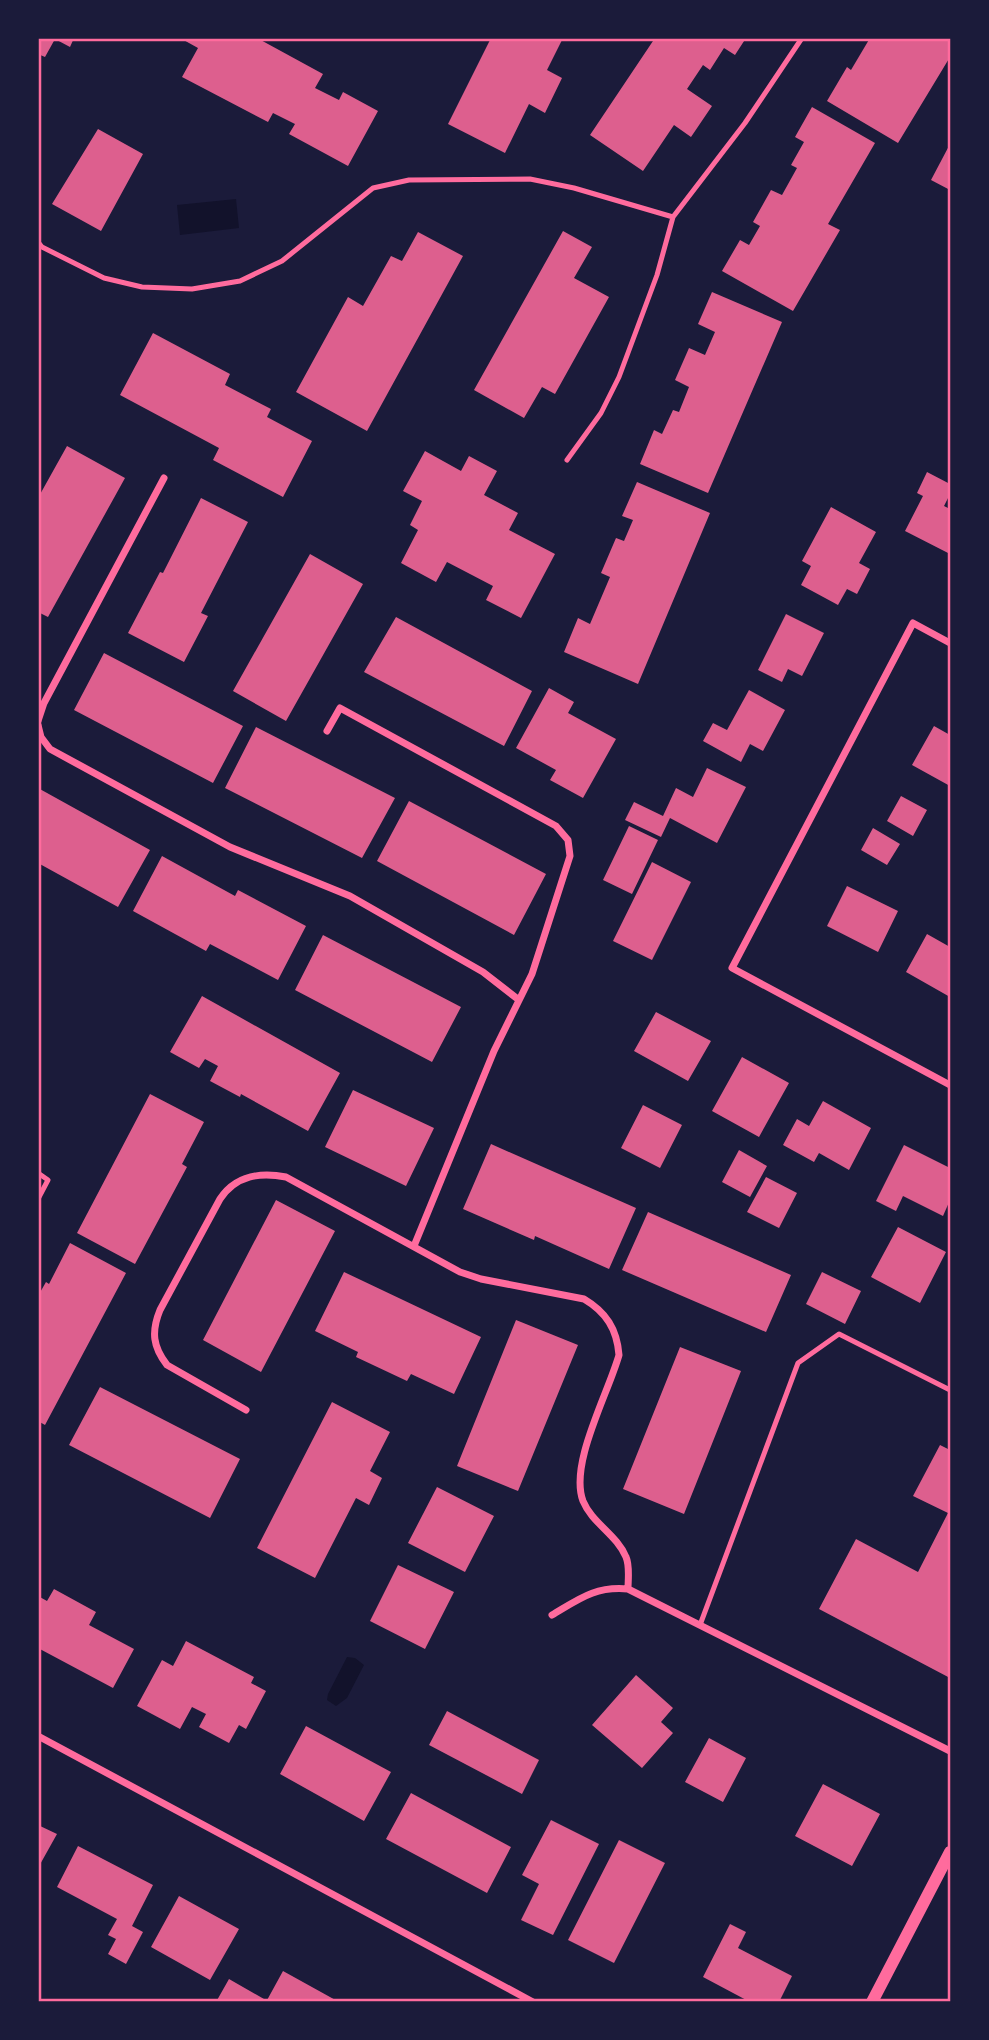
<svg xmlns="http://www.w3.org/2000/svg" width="989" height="2040" font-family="Lora,serif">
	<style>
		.water { fill: #12122b }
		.building { fill: #dd5f8e }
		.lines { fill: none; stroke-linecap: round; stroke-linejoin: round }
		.service { stroke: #ff6b9d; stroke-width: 5 }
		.minor { stroke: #ff6b9d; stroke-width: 7 }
		.tertiary { stroke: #ff6b9d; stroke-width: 12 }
		.neatline { fill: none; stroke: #ff6b9d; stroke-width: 2.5 }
	</style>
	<rect width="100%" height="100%" fill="#1b1b3a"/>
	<path class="water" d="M236,199l3,29 -59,7 -3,-30z
		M347,1657l8,1 9,7 -17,33 -11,8 -9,-6 1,-6z"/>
	<path class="building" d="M38,38h36l-4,9 -15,-8 -10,18 -7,-3z
		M180,38h77l66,36 -8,14 24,12 4,-8 35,19 -30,55 -59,-32 6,-10 -22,-11 -5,9 -86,-45 16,-29z
		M491,38h72l-16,32 15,8 -17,35 -16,-9 -24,49 -57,-29z
		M655,38h91l-11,17 -11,-7 -14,22 -7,-5 -16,24 25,17 -21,31 -17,-12 -31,46 -53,-36z
		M870,38h80v19l-52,86 -71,-42 20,-34 4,3z
		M812,107l63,36 -47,81 12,6 -47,81 -71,-40 18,-31 9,5 11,-19 -7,-4 18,-32 11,5 15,-27 -6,-3 13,-23 -9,-5z
		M98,129l45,25 -42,77 -49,-27z
		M950,144v46l-19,-10z
		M563,231l29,16 -18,31 35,19 -54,97 -13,-7 -18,31 -50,-28z
		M418,232l45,24 -96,175 -71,-39 52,-95 15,9 28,-50 11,5z
		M712,292l70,30 -74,171 -68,-29 14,-34 8,4 11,-24 6,2 10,-25 -14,-7 14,-32 16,7 10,-23 -17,-8z
		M153,333l77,41 -5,11 46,24 -4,8 45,24 -29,56 -70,-37 6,-12 -99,-53z
		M67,446l58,32 -77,139 -10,-5v-114z
		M425,451l36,20 8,-15 28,15 -13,24 34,18 -9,17 46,24 -34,64 -35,-18 7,-14 -46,-24 -11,20 -35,-19 17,-33 -8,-5 12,-24 -19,-10z
		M927,472l23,12v10l-6,12 6,3v45l-45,-23 18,-35 -6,-3z
		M637,482l73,31 -72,171 -74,-32 14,-34 12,6 20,-47 -9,-4 15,-35 8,3 9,-21 -11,-4z
		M201,498l47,24 -47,91 7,3 -24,46 -56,-29 32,-61 3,1z
		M831,507l45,25 -17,31 11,6 -13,25 -10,-5 -9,16 -37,-20 10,-19 -9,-5z
		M310,554l53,30 -77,137 -53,-30z
		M786,614l38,19 -22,43 -14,-7 -6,13 -24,-12z
		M396,617l136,74 -28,55 -140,-74z
		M104,653l139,73 -30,57 -139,-73z
		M549,688l25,14 -6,11 48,26 -33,59 -33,-18 6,-10 -40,-22z
		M749,690l36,20 -22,41 -13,-7 -9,18 -38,-21 10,-18 14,7z
		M934,726l16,9v51l-38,-21z
		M256,727l139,71 -33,60 -137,-70z
		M707,768l39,19 -29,56 -47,-25 -9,19 -36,-17 9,-18 29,14 13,-28 17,9z
		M38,788l112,62 -32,57 -80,-44z
		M901,796l26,14 -14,26 -26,-15z
		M409,801l137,73 -32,61 -137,-74z
		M629,826l29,14 -26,54 -29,-14z
		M873,828l27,16 -13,21 -26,-15z
		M162,856l73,40 3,-6 68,36 -28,54 -68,-36 -4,7 -73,-40z
		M652,862l39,20 -39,78 -39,-19z
		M847,886l51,25 -20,41 -51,-26z
		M927,934l23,13v50l-44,-25z
		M323,935l138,72 -29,55 -137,-72z
		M202,996l138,77 -32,58 -67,-37 -1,3 -30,-16 8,-15 -13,-7 -6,9 -29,-16z
		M656,1012l55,29 -23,40 -54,-30z
		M742,1057l47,26 -30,54 -47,-26z
		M353,1090l81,38 -28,58 -81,-39z
		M150,1094l54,28 -22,42 5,3 -52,97 -58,-31z
		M823,1101l48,27 -22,42 -30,-17 -5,9 -31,-17 14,-26 12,7z
		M643,1105l39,20 -22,43 -39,-20z
		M491,1144l145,64 -27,61 -74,-33 -1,4 -71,-31z
		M904,1145l46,23v32l-7,16 -40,-20 -7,15 -20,-10z
		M739,1150l28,16 -17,31 -28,-15z
		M766,1177l31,16 -18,35 -32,-16z
		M276,1200l59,31 -74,141 -58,-32z
		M648,1212l143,63 -25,57 -144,-62z
		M898,1227l48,25 -26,51 -49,-26z
		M70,1243l56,30 -81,152 -7,-4v-125l8,-14 3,2z
		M344,1272l137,65 -27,57 -43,-20 -4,7 -51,-24 2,-5 -43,-21z
		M822,1272l39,19 -16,33 -39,-20z
		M516,1320l62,25 -60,146 -61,-25z
		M680,1347l61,24 -57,143 -61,-25z
		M100,1387l140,72 -30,59 -141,-73z
		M332,1402l58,30 -20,39 12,7 -13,27 -13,-7 -41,80 -58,-30z
		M940,1445l10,5v228l-131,-69 37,-70 62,33 30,-59 -35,-17z
		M437,1487l57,29 -29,56 -57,-29z
		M398,1565l56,27 -29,57 -55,-28z
		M54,1589l42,23 -7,13 45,24 -21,39 -75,-40v-52l9,5z
		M186,1641l68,36 -3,6 15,8 -20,38 -7,-4 -10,18 -30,-16 7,-13 -14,-7 -12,22 -43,-23 25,-46 11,6z
		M636,1675l37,33 -12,14 12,11 -31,35 -50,-43z
		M447,1711l92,49 -17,34 -93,-49z
		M306,1726l85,46 -27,49 -84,-47z
		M709,1738l37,20 -23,44 -38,-20z
		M823,1784l57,30 -28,52 -57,-30z
		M411,1793l100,54 -24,46 -101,-54z
		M551,1820l48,24 -46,91 -32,-15 18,-36 -17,-9z
		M38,1825l19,9 -19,34z
		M619,1840l46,23 -51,100 -46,-23z
		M78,1846l75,39 -21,41 11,6 -17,32 -18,-10 8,-15 -8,-4 9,-16 -60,-32z
		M179,1896l60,33 -29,51 -59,-33z
		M730,1924l16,8 -8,16 54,28 -13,26h-29l-47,-25z
		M283,1971l56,31h-73z
		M229,1979l35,20 -1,3h-47z"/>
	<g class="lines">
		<path class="service" d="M38,242l4,5 62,31 38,9 50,2 48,-8 42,-20 91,-73 36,-8 121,-1 44,9 99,29
			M567,460l34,-47 18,-36 38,-102 16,-58 72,-94 57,-85
			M38,1173l10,7 -10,19
			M700,1625l98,-262 41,-29 111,56"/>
		<path class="minor" d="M950,643l-37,-20 -181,345 218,117
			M38,721l6,-18 120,-225
			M38,725l3,12 9,12 180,98 120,49 133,76 36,28
			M327,731l13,-23 216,118 12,14 2,16 -38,118 -38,77 -80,195
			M246,1410l-79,-45c-14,-18 -16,-33 -7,-55l60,-111c16,-24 40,-27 66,-22l174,95 21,7 103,20c22,13 33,30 35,56 -11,39 -50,109 -36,146 9,22 34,34 43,56 4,9 2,22 2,32
			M552,1615c27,-16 43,-29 76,-26l322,162
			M38,1736l495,266"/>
		<path class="tertiary" d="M872,2002l78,-150"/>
	</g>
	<rect width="989" height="2040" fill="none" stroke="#1b1b3a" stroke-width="80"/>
	<rect x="40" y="40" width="909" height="1960" class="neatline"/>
</svg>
